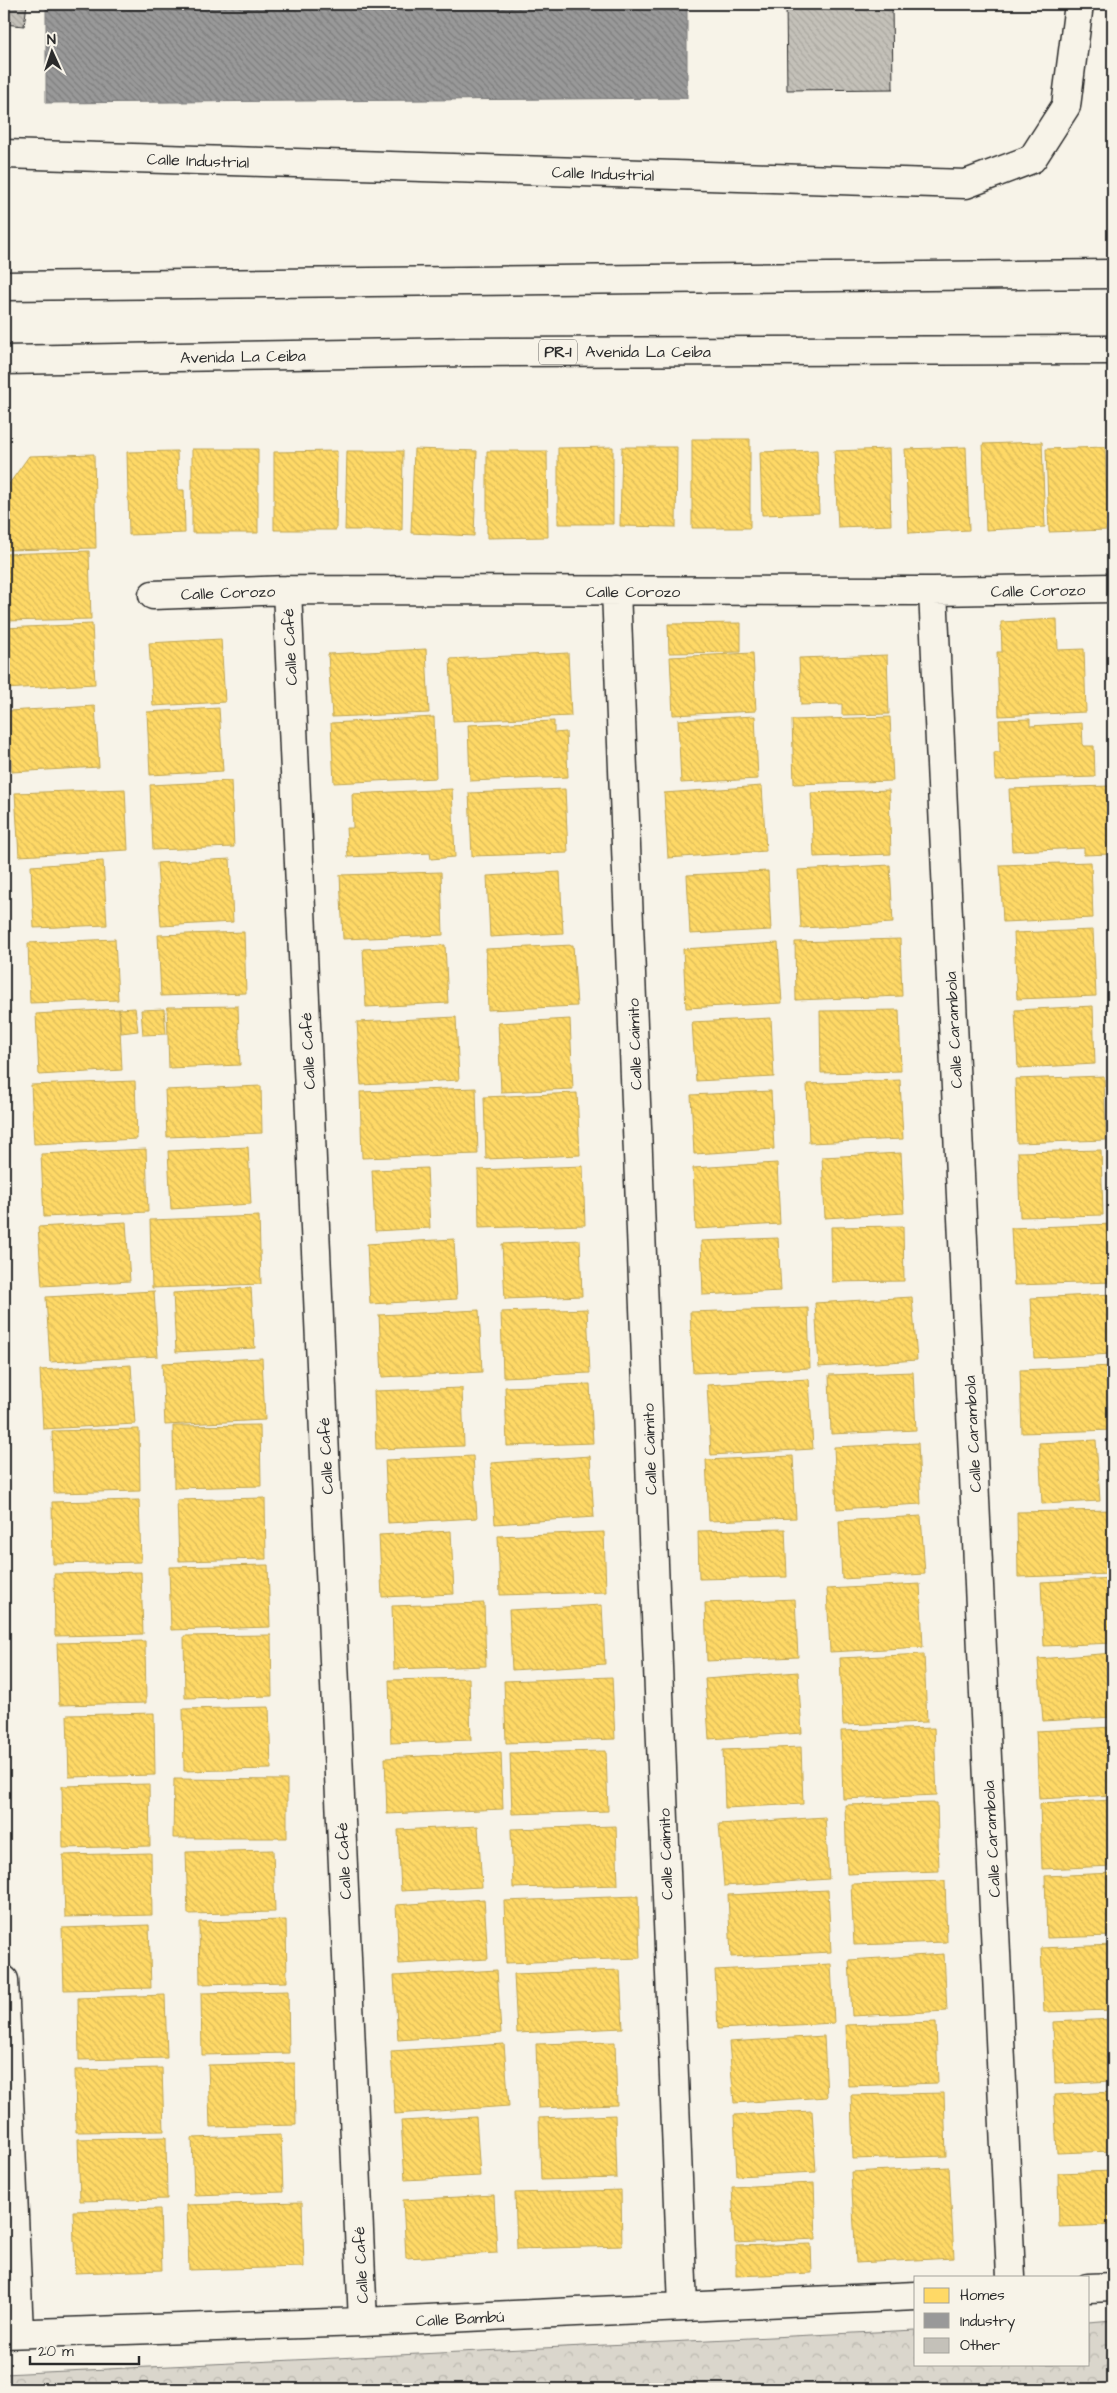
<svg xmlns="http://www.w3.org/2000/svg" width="1117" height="2393" font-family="'Architects Daughter',sans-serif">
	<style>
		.park { fill: url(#park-crowns); stroke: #82807c }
		.homes { fill: url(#homes-back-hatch); stroke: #bfa554 }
		.industry { fill: url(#industry-back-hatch); stroke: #787878 }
		.building { fill: url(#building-back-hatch); stroke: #2b2b2b }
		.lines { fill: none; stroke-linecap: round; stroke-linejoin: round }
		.street-casing { stroke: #2b2b2b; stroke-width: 31 }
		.highway-casing { stroke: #2b2b2b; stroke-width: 31 }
		.street { stroke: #f7f3e8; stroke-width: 28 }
		.highway { stroke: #f7f3e8; stroke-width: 28 }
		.labels { text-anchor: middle; stroke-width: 5; stroke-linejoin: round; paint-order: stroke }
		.shield { fill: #f7f3e8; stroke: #686764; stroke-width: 1 }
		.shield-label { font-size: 15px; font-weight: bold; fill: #2b2b2b }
		.street-label { font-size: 16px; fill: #2b2b2b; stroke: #f7f3e8 }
	</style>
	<defs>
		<pattern id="park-crowns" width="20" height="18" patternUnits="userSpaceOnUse" patternTransform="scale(1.25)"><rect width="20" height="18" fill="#dad6cc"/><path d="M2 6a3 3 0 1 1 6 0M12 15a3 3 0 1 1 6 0" fill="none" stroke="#bbb8af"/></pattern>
		<pattern id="homes-back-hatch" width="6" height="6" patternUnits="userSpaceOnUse" patternTransform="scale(1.25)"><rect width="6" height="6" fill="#ffd966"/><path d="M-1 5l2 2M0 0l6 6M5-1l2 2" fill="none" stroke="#dbba59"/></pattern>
		<pattern id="industry-back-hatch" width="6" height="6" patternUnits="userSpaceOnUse" patternTransform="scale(1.25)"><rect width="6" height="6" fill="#999"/><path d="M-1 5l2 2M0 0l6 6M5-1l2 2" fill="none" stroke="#7d7d7d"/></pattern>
		<pattern id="building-back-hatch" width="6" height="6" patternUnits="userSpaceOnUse" patternTransform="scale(1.25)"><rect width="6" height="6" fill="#c4c1b9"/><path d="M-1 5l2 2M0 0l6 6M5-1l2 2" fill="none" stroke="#a9a69f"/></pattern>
	</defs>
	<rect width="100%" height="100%" fill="#f7f3e8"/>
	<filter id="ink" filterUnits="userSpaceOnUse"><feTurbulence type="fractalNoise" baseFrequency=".02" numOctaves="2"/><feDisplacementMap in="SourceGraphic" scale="10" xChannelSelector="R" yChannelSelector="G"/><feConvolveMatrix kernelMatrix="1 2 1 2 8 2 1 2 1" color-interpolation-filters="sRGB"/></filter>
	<g filter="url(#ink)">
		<path class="park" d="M1113,2320v69h-1109v-15l912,-44v34h172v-42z"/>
		<path class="homes" d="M692,439h58v89h-58z
			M1042,442l3,85 -59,3 -3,-86z
			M613,447v77h-55v-76z
			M622,447h55l-1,80 -56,-1z
			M966,447l3,83 -60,3 -4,-84z
			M1105,447l3,83 -59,2 -3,-83z
			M192,449h66v84h-66z
			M414,449l63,2 -3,85 -63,-3z
			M889,449l2,76 -53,2 -4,-76z
			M817,450l2,63 -57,2 -2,-63z
			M177,451l1,39h6l1,43 -56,2 -2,-83z
			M337,451l-1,79h-62v-78z
			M347,451h56l-1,79h-57z
			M487,451h60l1,86 -61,1z
			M94,454l2,94 -92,2v-59l25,-35z
			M89,551l2,68 -86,2 -1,-67z
			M1057,619l1,31 26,-1 2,63 -87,4 -2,-64h5l-1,-30z
			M741,623v29l-72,1 -1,-29z
			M92,624l3,60 -91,5v-61z
			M221,639l4,63 -72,4 -4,-63z
			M426,649l3,64 -97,4 -4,-63z
			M568,653l3,63 -118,5 -3,-62z
			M753,653l3,58 -83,4 -3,-58z
			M887,655l2,59 -47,1v-11l-41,1 -2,-47z
			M1110,655h3l-1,60z
			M95,706l4,61 -87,5 -4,-61z
			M219,708l4,63 -73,4 -3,-63z
			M755,716l3,63 -77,4 -3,-63z
			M434,717l2,61 -102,5 -3,-60z
			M890,717l3,64 -99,3 -2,-64z
			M1030,719v7l52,-3 1,23h11l1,31 -100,3 -1,-28h6l-1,-32z
			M554,721v12l12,-1 2,45 -98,4 -2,-56z
			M231,781l3,66 -81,3 -3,-65z
			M762,786l4,65 -98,7 -4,-65z
			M1109,786l2,68 -27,1v-7l-72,3 -3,-62z
			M125,789l3,61 -109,6 -4,-63z
			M452,789l3,68 -24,2 -1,-6 -82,4 -2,-29h7l-1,-34z
			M565,789l3,64 -96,3 -3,-63z
			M889,790l2,64 -77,3 -3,-64z
			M230,859l3,63 -72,4 -4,-63z
			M103,861l4,64 -73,3 -3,-62z
			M1091,862l2,56 -90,4 -3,-57z
			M890,865l3,58 -92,5 -3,-58z
			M768,871l3,59 -81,4 -3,-59z
			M441,872l2,63 -100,4 -3,-64z
			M560,872l3,61 -73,4 -3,-61z
			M1093,930l3,66 -79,3 -3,-66z
			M244,932l2,61 -85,3 -3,-61z
			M115,939l3,61 -88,3 -2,-60z
			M900,939l2,57 -106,4 -1,-58z
			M778,943l4,60 -96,5 -3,-59z
			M445,945l3,58 -82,4 -3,-58z
			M573,945l4,61 -89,4 -2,-61z
			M238,1006l2,59 -71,3 -2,-61z
			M1093,1006l2,58 -77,4 -3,-58z
			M135,1008l3,23 -17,2 -2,-24z
			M119,1009l3,61 -83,5 -3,-61z
			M164,1009l2,25 -23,1 -2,-25z
			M899,1010l2,61 -80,2 -1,-62z
			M456,1017l3,63 -98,5 -4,-63z
			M771,1018l3,59 -78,4 -4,-59z
			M570,1019l3,70 -72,3 -3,-69z
			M1104,1076l2,64 -89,3 -2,-64z
			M900,1080l3,59 -94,4 -2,-59z
			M135,1081l2,58 -103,5 -3,-59z
			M261,1086l1,47 -95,4 -2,-47z
			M476,1088l2,66 -116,4 -2,-66z
			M771,1091l3,58 -80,5 -3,-59z
			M577,1093l3,62 -94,4 -2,-62z
			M248,1147l3,57 -80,5 -3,-58z
			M146,1149l2,63 -104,5 -3,-63z
			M1101,1150l2,65 -83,2 -2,-65z
			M901,1153l3,60 -79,5 -3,-61z
			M777,1163l3,61 -84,5 -3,-61z
			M583,1166l2,59 -106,3 -1,-58z
			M427,1168l3,60 -55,3 -3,-61z
			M259,1216l2,68 -109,4 -2,-68z
			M126,1222l4,59 -88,5 -4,-59z
			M1113,1224v58l-99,3 -3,-57z
			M903,1226l1,55 -72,1 -1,-55z
			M778,1238l3,53 -78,4 -2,-54z
			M454,1239l3,60 -87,5 -3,-60z
			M580,1240l2,56 -77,3 -3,-55z
			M251,1288l4,60 -79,4 -3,-59z
			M154,1291l4,65 -108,6 -4,-65z
			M1113,1294v60l-79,4 -3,-60z
			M912,1297l5,63 -98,7 -4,-64z
			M808,1308l2,60 -117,5 -3,-61z
			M587,1309l3,64 -87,4 -2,-65z
			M479,1310l3,62 -100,5 -3,-62z
			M262,1358l3,62 -100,5 -3,-62z
			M131,1365l4,59 -92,5 -3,-59z
			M1113,1366v64l-91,3 -2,-63z
			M913,1372l3,58 -85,4 -2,-59z
			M809,1379l4,70 -102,6 -4,-70z
			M590,1384l3,59 -86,3 -2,-59z
			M462,1388l2,58 -88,3 -2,-58z
			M260,1425l1,61 -87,2 -1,-62z
			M139,1429l1,62 -86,2 -2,-62z
			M1096,1440l4,61 -58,3 -3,-61z
			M918,1443l3,61 -84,5 -3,-62z
			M473,1456l4,62 -89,5 -3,-63z
			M590,1456l4,61 -99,7 -4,-61z
			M793,1456l3,62 -87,3 -3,-61z
			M265,1498l1,61 -87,2 -2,-61z
			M139,1500l2,62 -88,2 -1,-62z
			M1113,1510v64l-95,3 -1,-65z
			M921,1516l4,58 -83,5 -3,-58z
			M785,1529l2,48 -88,2 -1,-48z
			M451,1531l3,63 -72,3 -3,-62z
			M604,1532l2,60 -106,3 -2,-59z
			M268,1565l2,62 -99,3 -2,-63z
			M141,1572l2,62 -88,2 -1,-62z
			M1113,1578v65l-69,3 -3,-64z
			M920,1584l3,63 -93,5 -3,-63z
			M795,1599l3,58 -91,4 -2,-58z
			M484,1603l2,63 -92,3 -2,-63z
			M602,1605l3,59 -93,6 -3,-60z
			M271,1635l1,61 -87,2 -1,-62z
			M145,1641l1,62 -87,2 -2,-62z
			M1113,1653v64l-70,4 -5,-62z
			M924,1654l3,68 -84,3 -3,-67z
			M798,1672l4,61 -93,6 -4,-60z
			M612,1677l3,62 -109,4 -2,-62z
			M469,1678l2,62 -80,3 -2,-63z
			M269,1707l2,62 -87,2 -1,-62z
			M154,1713l1,62 -86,2 -2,-62z
			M1113,1727v68l-74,4 -3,-68z
			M934,1728l3,67 -94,4 -2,-68z
			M801,1747l2,57 -78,4 -2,-58z
			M606,1751l2,60 -96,3 -2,-61z
			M501,1752l2,57 -116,5 -2,-56z
			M174,1779l113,1v58h-114z
			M149,1784l1,62 -87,2 -1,-62z
			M1113,1800v66l-71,3 -2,-65z
			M937,1803l2,68 -92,3 -2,-69z
			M825,1817l4,62 -105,7 -5,-62z
			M478,1826l4,61 -81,4 -3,-61z
			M616,1826l2,59 -105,3 -2,-59z
			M273,1850l2,62 -87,2 -2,-62z
			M151,1853l1,62 -87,2 -2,-62z
			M1113,1873v63l-66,2 -2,-62z
			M945,1881l2,61 -93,3 -3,-61z
			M828,1890l3,62 -100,5 -3,-62z
			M638,1896l2,62 -134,5 -2,-62z
			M484,1899l4,60 -89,5 -3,-59z
			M286,1920l1,62 -87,2 -1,-62z
			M149,1925l2,63 -87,2 -2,-62z
			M1113,1945v65l-69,2 -3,-64z
			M944,1954l3,57 -95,5 -3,-56z
			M831,1964l3,59 -116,6 -3,-59z
			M497,1970l4,63 -103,7 -4,-64z
			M620,1970l3,58 -106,5 -3,-59z
			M288,1991l1,62 -87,2 -1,-62z
			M165,1995l2,63 -88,2 -1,-62z
			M1113,2019v62l-58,3 -2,-62z
			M936,2022l2,61 -90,3 -2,-61z
			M824,2036l3,61 -93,6 -5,-61z
			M615,2042l2,63 -79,3 -2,-64z
			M504,2044l5,62 -114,8 -4,-63z
			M295,2063l1,62 -86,2 -2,-62z
			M162,2068l2,63 -88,1 -1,-62z
			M1113,2092v59l-56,2 -3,-58z
			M944,2093l2,63 -93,3 -2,-64z
			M812,2111l4,61 -79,4 -3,-61z
			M615,2115l2,63 -76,2 -2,-62z
			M476,2117l4,59 -75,4 -4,-59z
			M281,2135l2,57 -89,3 -2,-57z
			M166,2137l1,62 -87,2 -2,-62z
			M949,2167l5,91 -98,5 -5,-91z
			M1113,2171v54l-54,2 -1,-54z
			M814,2183l2,56 -81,4 -3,-56z
			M621,2190l1,56 -105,3 -2,-56z
			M494,2195l3,58 -91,5 -3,-58z
			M302,2202l2,65 -115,3 -2,-65z
			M160,2209l2,61 -87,3 -2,-62z
			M811,2244l1,29 -76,3v-30z"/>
		<path class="industry" d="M46,4h641v94l-641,5z"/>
		<path class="building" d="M4,4h23l-3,22 -20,-2z
			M786,4h106l1,85 -106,1z"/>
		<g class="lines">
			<g class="street-casing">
				<path id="street" d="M4,154l962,30 66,-25 34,-53 13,-102
					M287,590l76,1732
					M616,590l67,1717
					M933,591l78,1686
					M153,595l134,-5 646,1 180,-3
					M4,1980l15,353
					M1088,2288l25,-1
					M4,2334l359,-12 553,-26"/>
			</g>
			<g class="highway-casing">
				<path id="highway" d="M4,286l1109,-12
					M4,360l462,-8 647,-2"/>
			</g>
			<use href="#street" class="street"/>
			<use href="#highway" class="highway"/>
		</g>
	</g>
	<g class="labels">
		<rect class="shield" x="539" y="339.5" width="38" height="25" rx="4"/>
		<g class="shield-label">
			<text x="558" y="357">PR-1</text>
		</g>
		<g class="street-label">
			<text transform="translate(198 160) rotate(2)" y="6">Calle Industrial</text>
			<text transform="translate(603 173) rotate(2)" y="6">Calle Industrial</text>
			<text x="648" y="357">Avenida La Ceiba</text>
			<text transform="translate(243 356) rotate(-1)" y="6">Avenida La Ceiba</text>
			<text transform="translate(1038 590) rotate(-1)" y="6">Calle Corozo</text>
			<text x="633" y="597">Calle Corozo</text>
			<text transform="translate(228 592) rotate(-2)" y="6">Calle Corozo</text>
			<text transform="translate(289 647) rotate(-93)" y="6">Calle Café</text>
			<text transform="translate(953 1030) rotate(-93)" y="6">Calle Carambola</text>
			<text transform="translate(634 1044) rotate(-92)" y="6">Calle Caimito</text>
			<text transform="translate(307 1051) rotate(-93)" y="6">Calle Café</text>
			<text transform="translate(972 1434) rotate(-93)" y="6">Calle Carambola</text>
			<text transform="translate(649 1449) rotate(-92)" y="6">Calle Caimito</text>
			<text transform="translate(325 1456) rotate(-93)" y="6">Calle Café</text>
			<text transform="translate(991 1839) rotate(-93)" y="6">Calle Carambola</text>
			<text transform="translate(665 1854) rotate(-92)" y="6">Calle Caimito</text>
			<text transform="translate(343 1861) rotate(-93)" y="6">Calle Café</text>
			<text transform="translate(360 2265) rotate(-93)" y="6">Calle Café</text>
			<text transform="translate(460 2318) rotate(-3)" y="6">Calle Bambú</text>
		</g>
	</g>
	<rect width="1117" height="2393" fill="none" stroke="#f7f3e8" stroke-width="20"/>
	<rect x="10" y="10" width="1097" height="2373" fill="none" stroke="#2b2b2b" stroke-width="2" filter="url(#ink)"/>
	<rect x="914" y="2276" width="175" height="90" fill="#f7f3e8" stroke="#a5a39c"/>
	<rect x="924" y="2288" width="25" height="15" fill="#ffd966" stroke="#a5a39c"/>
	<text x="960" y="2300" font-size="15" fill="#2b2b2b">Homes</text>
	<rect x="924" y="2313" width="25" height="15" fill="#999999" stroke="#a5a39c"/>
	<text x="960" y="2326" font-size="15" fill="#2b2b2b">Industry</text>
	<rect x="924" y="2338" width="25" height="15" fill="#c4c1b9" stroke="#a5a39c"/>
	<text x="960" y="2350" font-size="15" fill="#2b2b2b">Other</text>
	<g transform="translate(52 52) rotate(357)" stroke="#f7f3e8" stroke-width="4" paint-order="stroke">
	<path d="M0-4L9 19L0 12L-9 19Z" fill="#2b2b2b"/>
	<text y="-8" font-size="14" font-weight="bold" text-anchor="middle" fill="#2b2b2b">N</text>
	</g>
	<path d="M30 2356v8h109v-8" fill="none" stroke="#2b2b2b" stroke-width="2.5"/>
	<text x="38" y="2356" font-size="15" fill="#2b2b2b" stroke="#f7f3e8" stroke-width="4" paint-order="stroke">20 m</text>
</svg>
